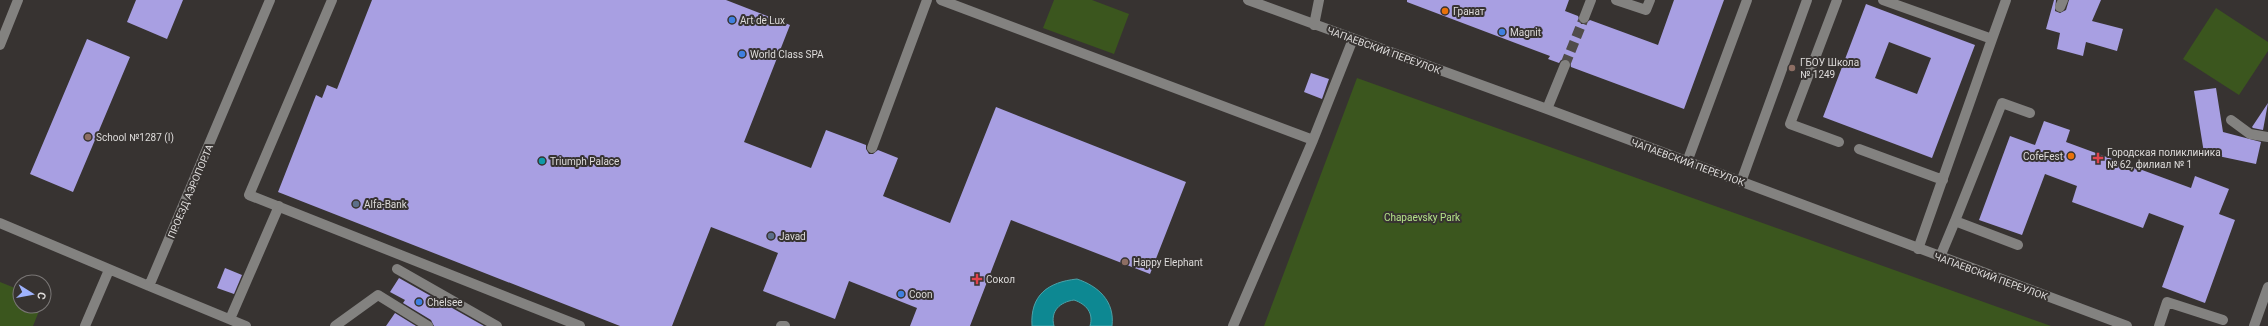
<svg xmlns="http://www.w3.org/2000/svg" width="2268" height="326" font-family="Roboto,sans-serif">
	<style>
		.green { fill: #3b561e }
		.water { fill: #0d8892; stroke: #4ba1a8 }
		.building { fill: #a89fe2; fill-rule: evenodd }
		.lines { fill: none; stroke-linecap: round; stroke-linejoin: round }
		.minor-tunnel { stroke: #504c4a; stroke-width: 10; stroke-dasharray: 10 5; stroke-linecap: butt }
		.minor { stroke: #838280; stroke-width: 10 }
		.food-dot { fill: #e8710a; stroke: #373331; stroke-width: 1.5 }
		.shop-dot { fill: #3f7fe0; stroke: #373331; stroke-width: 1.5 }
		.education-dot { fill: #8d6e63; stroke: #373331; stroke-width: 1.5 }
		.health-dot { fill: #e0444e; stroke: #373331; stroke-width: 1.5 }
		.culture-dot { fill: #0f9aa8; stroke: #373331; stroke-width: 1.5 }
		.service-dot { fill: #5c6f8a; stroke: #373331; stroke-width: 1.5 }
		.labels { text-anchor: middle; stroke-width: 4; stroke-linejoin: round; paint-order: stroke }
		.poi-label { font-size: 10px; fill: #dddbda; stroke: #373331; text-anchor: start }
		.street-label { font-size: 10px; fill: #dddbda; stroke: #373331 }
		.park-label { font-size: 10px; fill: #b4e289; stroke: #373331 }
	</style>
	<rect width="100%" height="100%" fill="#373331"/>
	<path class="green" d="M1054,0h38l37,14 -15,40 -71,-26z
		M2216,8l52,34v9l-29,44 -56,-36z
		M1357,78l694,248h-787z
		M0,282l20,8v16h21l-8,20h-33z"/>
	<path class="water" d="M1077,279c21,7 38,22 35,47h-22c4,-13 -4,-22 -16,-26 -14,2 -24,11 -20,26h-22c-2,-31 16,-44 45,-47z"/>
	<path class="building" d="M136,0h47l-16,39 -40,-17z
		M372,0h354l64,25 -46,117 67,26 15,-38 40,15v4l3,5h4l5,-4 20,8 -15,38 67,27 46,-116 190,75 -36,92 -139,-54 -41,106h-60l7,-18 -68,-27 -14,38 -72,-28 15,-38 -67,-26 -39,99h-52l-342,-134 38,-97 6,3 5,-13 10,4z
		M1407,0h162l-4,11 13,5 3,8h4l5,-4 68,25 16,-45h50l-40,109 -113,-42 -1,-6 -3,-2 -6,1 -2,3 -11,-4 2,-3 -143,-54z
		M2054,0h2l-1,11 5,2 6,-3 3,-10h32l-9,21 31,8 -6,22 -31,-9 -3,14 -26,-7 3,-16 -14,-4z
		M1866,4l109,41 -43,113 -109,-41zM1889,42l42,16 -14,36 -42,-16z
		M87,39l43,18 -57,135 -43,-18z
		M1311,73l18,6 -7,20 -18,-7z
		M2216,88l7,44 38,10 -5,22 -52,-11 -10,-62z
		M2268,103l-5,27 -10,-2 -1,-1z
		M2044,121l26,9 -4,12 125,46 4,-12 34,13 -10,25 16,6 -30,83 -43,-16 22,-61 -35,-13 -6,15 -71,-26 5,-16 -32,-12 -23,61 -43,-15 31,-84 25,9z
		M225,268l17,7 -8,19 -17,-6z
		M399,278l85,48h-50l-3,-6 -28,-17 2,-3 -15,-8z
		M395,313l21,13h-30z"/>
	<g class="lines">
		<path class="minor-tunnel" d="M1565,65l19,-47"/>
		<path class="minor" d="M332,0l-83,195 331,131
			M941,0l372,140
			M1248,0l299,109 580,217
			M1616,0l30,10 4,-10
			M1837,0l-47,124 49,18
			M1883,0l109,39 14,-39
			M2060,7l3,-7
			M1584,18l7,-18
			M1314,25l5,-25
			M0,45l18,-45
			M1547,109l18,-44
			M2231,120l19,14 18,3
			M872,148l55,-148
			M1859,149l84,31
			M1687,162l60,-162
			M1741,182l66,-182
			M0,223l149,63
			M2018,245l-63,-24 47,-118 28,10
			M1918,249l74,-210
			M1940,257l15,-36
			M397,269l100,57
			M230,319l49,-113
			M85,326l24,-56
			M246,326l-97,-40 121,-286
			M335,326l43,-31 50,31
			M781,326h4
			M1233,326l80,-186 40,-101
			M2159,326l8,-24 56,18
			M2254,326l14,-39"/>
	</g>
	<g class="food-dot">
		<circle cx="1445" cy="11" r="4"/>
		<circle cx="2071" cy="156" r="4"/>
	</g>
	<g class="shop-dot">
		<circle cx="732" cy="20" r="4"/>
		<circle cx="1502" cy="32" r="4"/>
		<circle cx="742" cy="54" r="4"/>
		<circle cx="901" cy="294" r="4"/>
		<circle cx="419" cy="302" r="4"/>
	</g>
	<g class="education-dot">
		<circle cx="1792" cy="68" r="4"/>
		<circle cx="88" cy="137" r="4"/>
		<circle cx="1125" cy="262" r="4"/>
	</g>
	<g class="health-dot">
		<path d="M2096 152h4v4h4v4h-4v4h-4v-4h-4v-4h4z"/>
		<path d="M975 273h4v4h4v4h-4v4h-4v-4h-4v-4h4z"/>
	</g>
	<circle class="culture-dot" cx="542" cy="161" r="4"/>
	<g class="service-dot">
		<circle cx="356" cy="204" r="4"/>
		<circle cx="771" cy="236" r="4"/>
	</g>
	<g class="labels">
		<g class="poi-label">
			<text x="1453" y="15">Гранат</text>
			<text x="740" y="24">Art de Lux</text>
			<text x="1510" y="36">Magnit</text>
			<text x="750" y="58">World Class SPA</text>
			<text x="1800" y="66">ГБОУ Школа<tspan x="1800" dy="12">№ 1249</tspan></text>
			<text x="96" y="141">School №1287 (I)</text>
			<text x="2107" y="156">Городская поликлиника<tspan x="2107" dy="12">№ 62, филиал № 1</tspan></text>
			<text x="2063" y="160" text-anchor="end">CofeFest</text>
			<text x="550" y="165">Triumph Palace</text>
			<text x="364" y="208">Alfa-Bank</text>
			<text x="779" y="240">Javad</text>
			<text x="1133" y="266">Happy Elephant</text>
			<text x="986" y="283">Сокол</text>
			<text x="909" y="298">Coon</text>
			<text x="427" y="306">Chelsee</text>
		</g>
		<g class="street-label">
			<text transform="translate(1384 50) rotate(20)" y="4">ЧАПАЕВСКИЙ ПЕРЕУЛОК</text>
			<text transform="translate(1688 162) rotate(20)" y="4">ЧАПАЕВСКИЙ ПЕРЕУЛОК</text>
			<text transform="translate(190 191) rotate(-67)" y="4">ПРОЕЗД АЭРОПОРТА</text>
			<text transform="translate(1991 276) rotate(20)" y="4">ЧАПАЕВСКИЙ ПЕРЕУЛОК</text>
		</g>
		<g class="park-label">
			<text x="1422" y="221">Chapaevsky Park</text>
		</g>
	</g>
	<g transform="translate(32 294) rotate(101)"><circle r="19" fill="#373331" stroke="#797675"/>
	<path d="M0-3L7 15L0 10L-7 15Z" fill="#9fb3fd"/>
	<text y="-6" font-size="11" font-weight="bold" text-anchor="middle" fill="#dddbda">С</text>
	</g>
</svg>
